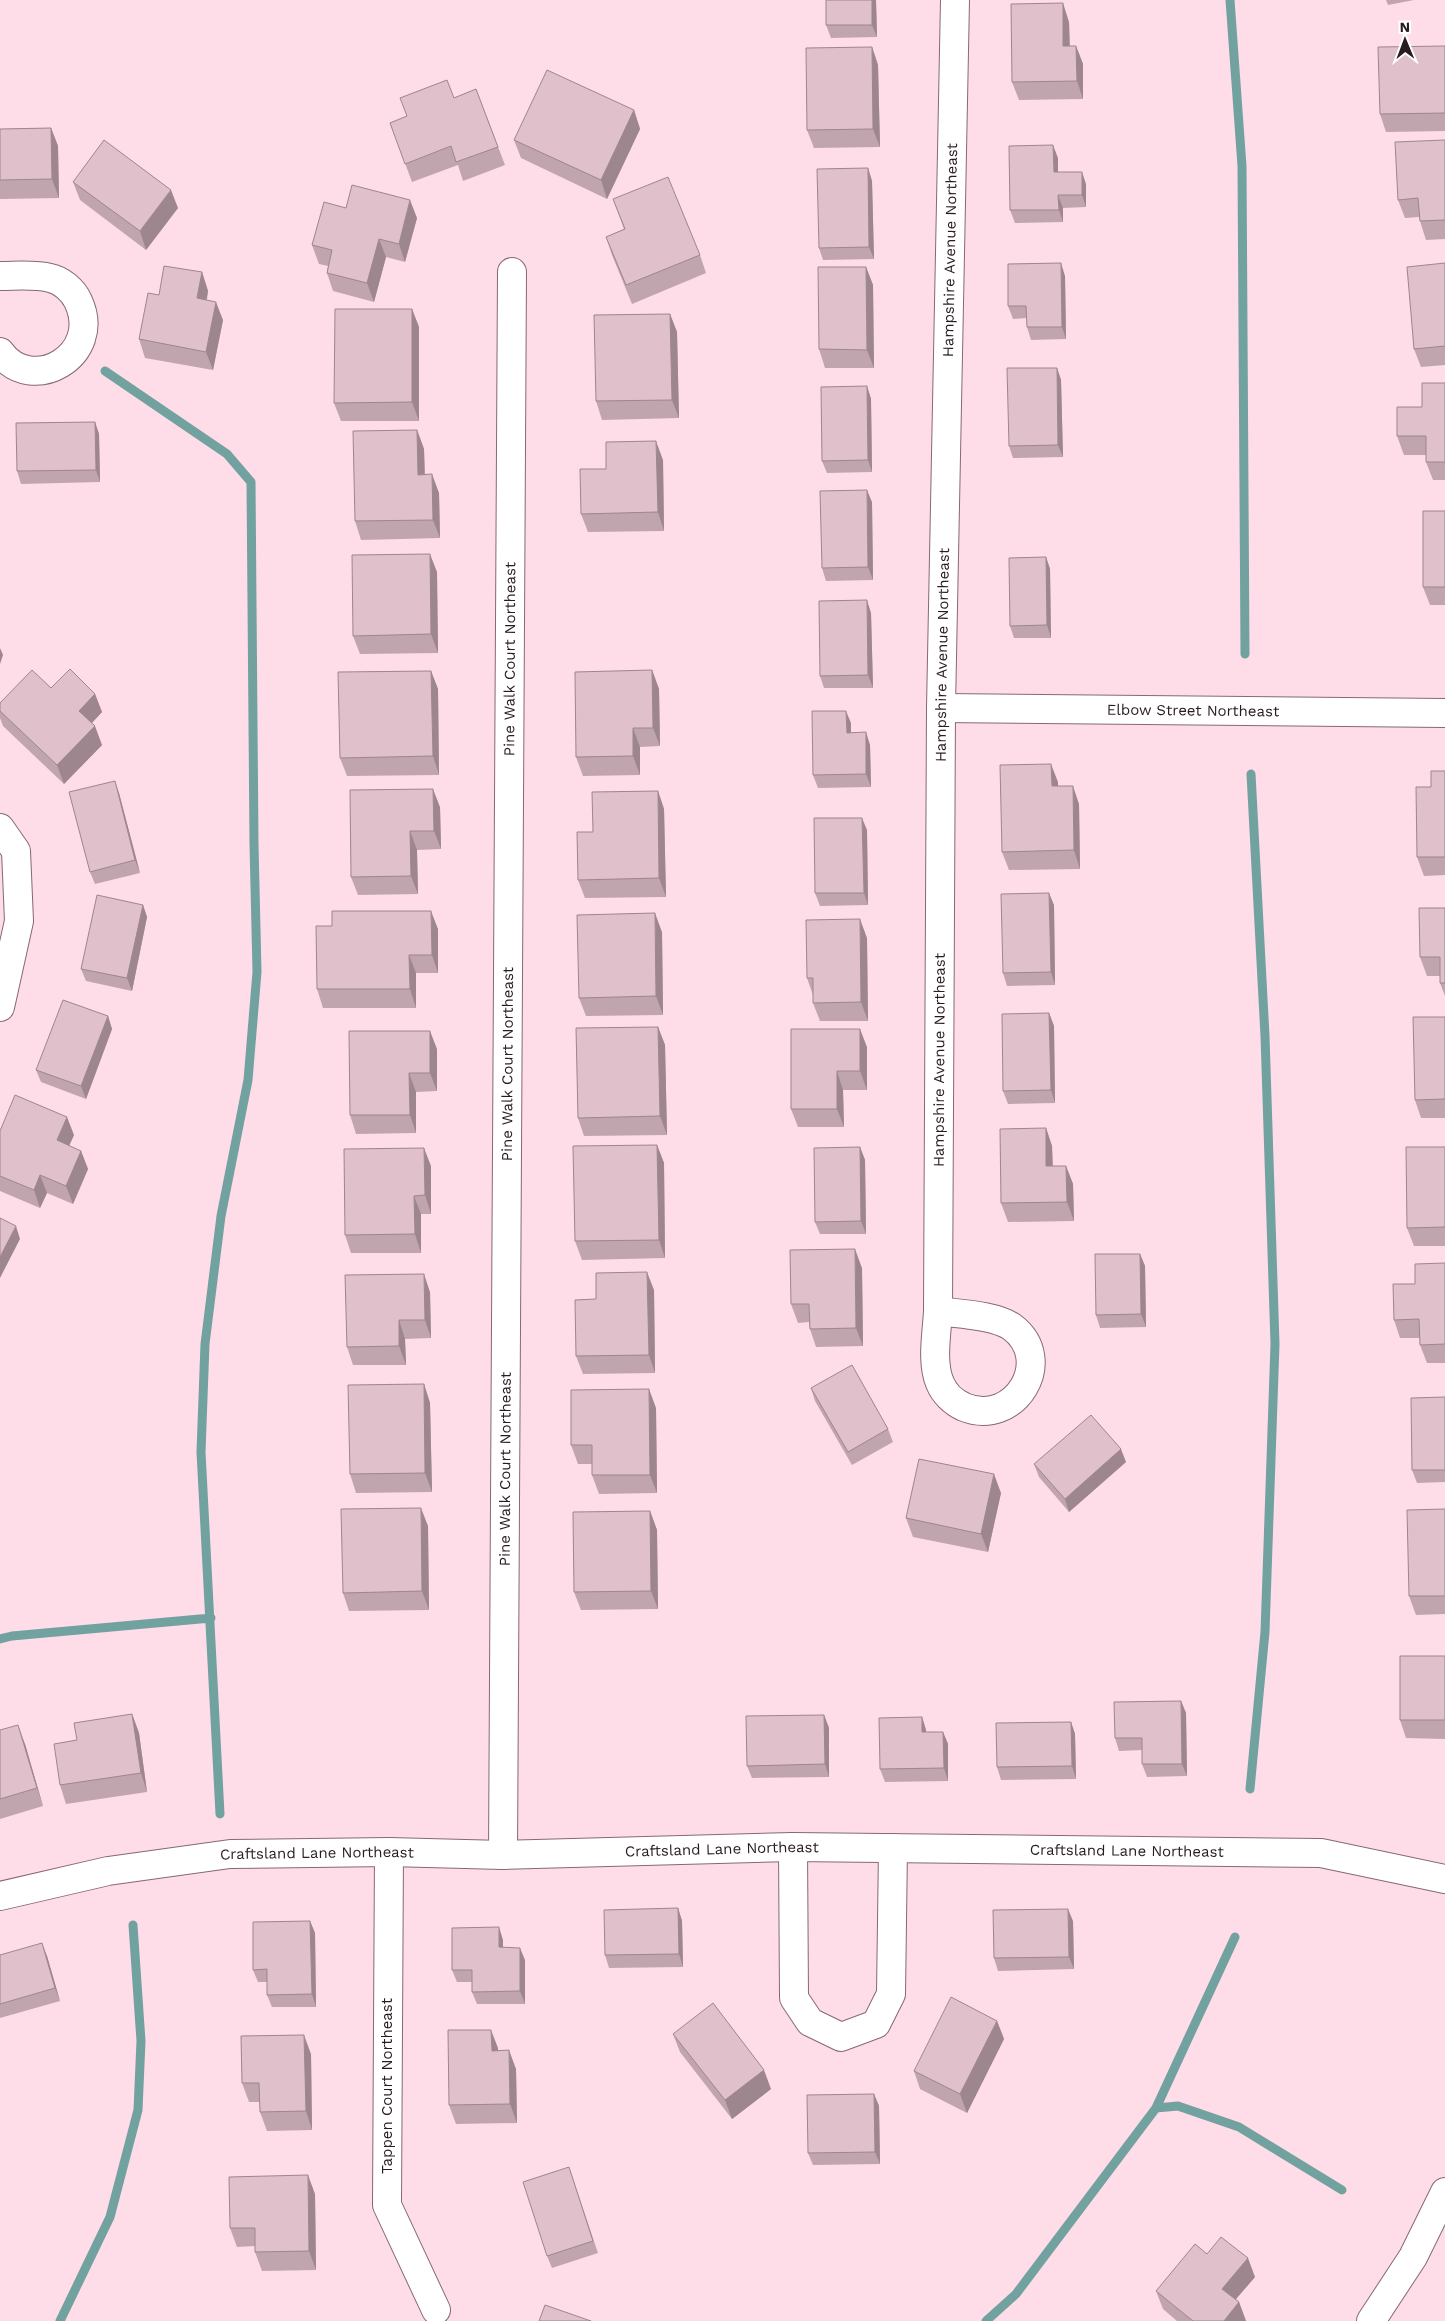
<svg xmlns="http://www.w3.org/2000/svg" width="1445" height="2321" font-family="'Work Sans',sans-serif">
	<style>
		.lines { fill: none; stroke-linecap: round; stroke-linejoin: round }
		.stream { stroke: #71a29f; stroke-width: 9 }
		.minor-casing { stroke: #866972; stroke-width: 30 }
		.minor { stroke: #fff; stroke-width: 28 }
		.wall { fill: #c1a5ae }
		.shaded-wall { fill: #9d868d }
		.building { fill: #e0c0ca; stroke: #9d868d }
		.labels { text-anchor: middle; stroke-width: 5; stroke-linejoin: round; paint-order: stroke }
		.street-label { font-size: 15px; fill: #271c20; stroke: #fff }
	</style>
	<rect width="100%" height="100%" fill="#fedde8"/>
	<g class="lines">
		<path class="stream" d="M1230,0l12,166 3,488
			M105,371l122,83 24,28 3,362 3,128 -9,108 -27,136 -16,128 -4,108 19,362
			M0,1639l12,-3 199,-18
			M1250,1789l15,-157 10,-288 -10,-308 -14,-262
			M1156,2108l22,-2 61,21 103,63
			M60,2321l50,-104 28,-107 3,-69 -8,-116
			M986,2321l30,-27 140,-186 79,-171"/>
		<g class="minor-casing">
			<g id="minor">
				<path d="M0,276c16,0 34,-2 50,2 11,2 23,12 28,23 26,55 -47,95 -78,51"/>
				<path id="s1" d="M941,708l504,5"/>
				<path d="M0,828l16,23 3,70 -19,86"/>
				<path id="s2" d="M938,1311l3,-603 14,-708"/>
				<path d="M938,1311c21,3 57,4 74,16 44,33 3,101 -48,80 -11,-5 -20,-14 -24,-24 -9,-21 -3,-50 -2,-72z"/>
				<path d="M793,1847l1,151 16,24 31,15 35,-13 15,-30 2,-146"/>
				<path d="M389,1852l-2,353 49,105"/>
				<path id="s3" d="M503,1855l9,-1583"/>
				<path id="s4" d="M0,1896l108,-25 122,-17 159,-2 114,3 290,-8 528,6 124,26"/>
				<path d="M1371,2321l42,-64 32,-65"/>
			</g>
		</g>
		<use href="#minor" class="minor"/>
	</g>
	<path class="wall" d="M826,0h50l1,37 -46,1 -5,-13z
		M1386,0h28l-26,5z
		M1069,22l1,24h6l7,18v35l-64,1 -7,-18z
		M1445,46v85l-59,1 -6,-18z
		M872,47l6,18 2,82 -66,1 -7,-18z
		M476,89l29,76 -42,16 -5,-16 -46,17 -22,-59z
		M634,110l6,19 -33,70 -86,-41 -7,-18z
		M51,128l7,18 1,52 -59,1v-70z
		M1445,140v99l-19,1 -6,-19 -1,-4 -14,1 -7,-18z
		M1058,158v14l28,12v23l-23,1v14l-48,1 -5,-13z
		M868,168l4,13 2,78 -51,1 -4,-12z
		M73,182l105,26 -32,42 -66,-50z
		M613,199l87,56 6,18 -74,31 -20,-49 -6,-18 18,-8z
		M346,208l71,10 -12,44 -19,-5 -12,45 -41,-11 -6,-18 1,-7 -9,-2 -7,-19z
		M1445,263v102l-24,2 -7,-18z
		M866,267l7,18 1,83h-49l-6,-19z
		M202,272l6,19 -1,9 16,20 -10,50 -68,-12 -6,-19 20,-44z
		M1065,276l1,63 -35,1 -4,-13v-9l-14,1 -5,-13z
		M412,309l7,18v94h-78l-7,-18z
		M670,314l7,18 2,86 -77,2 -6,-19z
		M1057,368l4,12 2,77 -50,1 -4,-12z
		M1445,383v97h-12l-7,-18v-7h-22l-7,-19 25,-29z
		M867,386l4,13 1,73 -45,1 -5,-12z
		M95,422l4,12 1,48 -79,2 -4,-13z
		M417,430l7,19 1,25 14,19 1,45 -79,2 -6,-19z
		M663,460l1,71 -76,1 -7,-18 25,-45z
		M872,502l1,78 -47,1 -4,-13z
		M1445,511v94h-15l-7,-18z
		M1046,557l4,12 1,69h-37l-4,-12z
		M437,572l1,81 -78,1 -7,-18z
		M871,613l2,75h-49l-4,-12z
		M652,670l7,19 1,57 -20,1v28l-57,1 -7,-19z
		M431,671l7,18 1,86 -92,1 -7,-18z
		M51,688l44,6 7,18 -10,11 10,22 -38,39 -61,-58 -3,-8v-15z
		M851,723v10l19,12 1,42 -53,1 -5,-13z
		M1445,771v104l-21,1 -7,-19 14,-70z
		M1058,782v4l21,18 1,65 -71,1 -7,-18z
		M658,791l6,18 2,88 -81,1 -7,-18 15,-48z
		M119,793l21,80 -45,11 -5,-12z
		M440,807l1,42 -24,1 1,44 -60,1 -7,-18z
		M867,830l1,75 -48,1 -5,-13z
		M143,905l4,12 -15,74 -46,-10 -5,-12z
		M1054,905l1,80 -48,1 -4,-13z
		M1445,908v88l-5,-13v-7h-13l-7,-19z
		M438,929v44h-22v35h-93l-6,-19z
		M662,932l1,83 -77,1 -7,-18z
		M867,938l1,83h-48l-7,-18v-8l-6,-17z
		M1049,1013l5,13 1,77 -47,1 -5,-13z
		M108,1016l4,13 -26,70 -45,-17 -5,-12z
		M1445,1017v101h-24l-6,-18z
		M658,1027l7,18 2,90 -83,1 -6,-18z
		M867,1047v43h-24l1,37h-46l-7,-18z
		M437,1049v42l-21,1v41l-60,1 -6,-19z
		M1046,1128l6,18 1,20h13l7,18 1,37 -66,1 -7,-19z
		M0,1131l74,4 -5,11 12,5 7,18 -15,35 -26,-11 -7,15 -40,-17z
		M657,1145l7,18 1,95 -83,2 -7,-19z
		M860,1147l5,13 1,74h-46l-5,-12z
		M1445,1147v99h-31l-7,-18z
		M431,1166v48h-10v39h-70l-6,-18z
		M1140,1254l5,12 1,61 -46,1 -4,-13z
		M1445,1263v100h-18l-7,-18v-7h-20l-6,-18 21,-36z
		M862,1268l1,78 -47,1 -6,-18 -1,-7 -11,1 -7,-19z
		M654,1290l1,83 -72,1 -7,-18 20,-57z
		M430,1292l1,46 -26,1 1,26h-53l-6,-18z
		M424,1384l6,19 2,89 -76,1 -6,-19z
		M811,1388l77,41 5,13 -41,23 -37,-64z
		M1445,1397v85l-28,1 -5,-13z
		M656,1408l1,85 -58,1 -7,-19v-11h-14l-7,-19z
		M1126,1462l-57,50 -30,-35 -5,-13z
		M1001,1493l-13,59 -75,-15 -7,-19z
		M1445,1509v105l-29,1 -7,-19z
		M650,1511l7,19 1,79 -77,1 -7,-18z
		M428,1526l1,84 -80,1 -6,-18z
		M1445,1656v83l-39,-1 -6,-18z
		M1181,1701l5,12 1,63 -40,1 -5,-13v-14l-23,1 -4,-13z
		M132,1714l7,19 8,59 -81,12 -6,-19 17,-45z
		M824,1715l5,13v49l-77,1 -5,-12z
		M922,1717l4,13v2h17l5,12v37l-63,1 -5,-13z
		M1071,1722l4,12 1,45 -75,1 -4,-13z
		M0,1730l25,14 18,62 -43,13z
		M678,1908l4,13 1,46 -74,1 -4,-13z
		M310,1921l5,12 1,74h-44l-5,-12v-13h-9l-5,-12z
		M1073,1921l1,48 -76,2 -4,-13z
		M503,1940v7l22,13v44h-48l-5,-12v-10h-15l-5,-12z
		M0,1955l47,1 13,45 -60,17z
		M997,2021l7,18 -37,74 -47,-24 -6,-18z
		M673,2034l98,55 -39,30 -52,-67z
		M498,2048v3l18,18 1,54 -61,1 -7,-19z
		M311,2054l1,76 -45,1 -7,-19v-10h-11l-7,-19z
		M874,2094l5,12 1,58 -67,1 -5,-12z
		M569,2167l29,86 -46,15 -5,-12z
		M315,2194l1,76 -54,1 -7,-19v-6l-18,1 -7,-19z
		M1207,2254l48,23 -19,22 3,3 7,19h-69l-14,-12 -7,-18z"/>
	<path class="shaded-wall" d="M872,0h4l1,37 -5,-12z
		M1063,3l6,19 1,42 -7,-18z
		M1076,46l7,18v35l-6,-18z
		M872,47l6,18 2,82 -7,-18z
		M634,110l6,19 -33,70 -6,-19z
		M51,128l7,18 1,52 -7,-19z
		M1053,145l5,13v27l-4,-13z
		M868,168l4,13 2,78 -5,-12z
		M1082,172l4,12v23l-4,-12z
		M171,190l7,18 -32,42 -6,-19z
		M1058,195l5,13v14l-4,-12z
		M410,200l7,18 -12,44 -6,-18z
		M379,239l7,18 -12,45 -7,-19z
		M1061,263l4,13 1,63 -4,-12z
		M866,267l7,18 1,83 -7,-18z
		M202,272l6,19 -5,26 -6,-19z
		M216,302l7,18 -10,50 -7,-18z
		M412,309l7,18v94l-7,-19z
		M670,314l7,18 2,86 -7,-18z
		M1057,368l4,12 2,77 -5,-12z
		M867,386l4,13 1,73 -4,-12z
		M95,422l4,12 1,48 -4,-12z
		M417,430l7,19 1,44 -7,-18z
		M656,441l7,19 1,71 -6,-19z
		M432,474l7,19 1,45 -7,-18z
		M867,490l5,12 1,78 -5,-13z
		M430,554l7,18 1,81 -7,-19z
		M1046,557l4,12 1,69 -4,-13z
		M867,600l4,13 2,75 -5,-13z
		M0,648l3,7 -3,9z
		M652,670l7,19 1,57 -7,-18z
		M431,671l7,18 1,86 -6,-19z
		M95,694l7,18 -16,17 -7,-18z
		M846,711l5,12v22l-4,-12z
		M95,726l7,19 -38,39 -7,-19z
		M633,728l7,19v28l-7,-19z
		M866,732l4,13 1,42 -5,-13z
		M1051,764l7,18v22l-6,-18z
		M115,781l4,12 21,80 -5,-13z
		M1073,786l6,18 1,65 -6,-19z
		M433,789l7,18 1,42 -7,-18z
		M658,791l6,18 2,88 -7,-19z
		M862,818l5,12 1,75 -4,-12z
		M410,831l7,19 1,44 -7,-18z
		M1049,893l5,12 1,80 -4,-13z
		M143,905l4,12 -15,74 -5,-13z
		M431,911l7,18v44l-6,-18z
		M655,913l7,19 1,83 -7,-19z
		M860,919l7,19 1,83 -7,-19z
		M409,955l7,18v35l-6,-19z
		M1049,1013l5,13 1,77 -4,-13z
		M108,1016l4,13 -26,70 -5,-13z
		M658,1027l7,18 2,90 -7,-19z
		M860,1029l7,18v43l-7,-19z
		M430,1031l7,18v42l-7,-18z
		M837,1071l6,19 1,37 -7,-18z
		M409,1073l7,19v41l-6,-18z
		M67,1117l7,18 -11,24 -6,-19z
		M1046,1128l6,18 1,39 -7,-19z
		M657,1145l7,18 1,95 -6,-18z
		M860,1147l5,13 1,74 -5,-13z
		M424,1148l7,18v48l-6,-19z
		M81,1151l7,18 -15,35 -7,-18z
		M1066,1166l7,18 1,37 -7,-19z
		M40,1175l7,18 -7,15 -6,-18z
		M414,1196l7,18v39l-6,-19z
		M16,1226l4,13 -20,39v-21z
		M855,1249l7,19 1,78 -7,-18z
		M1140,1254l5,12 1,61 -5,-13z
		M647,1272l7,18 1,83 -6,-18z
		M424,1274l6,18 1,46 -6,-18z
		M399,1320l6,19 1,26 -7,-19z
		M424,1384l6,19 2,89 -7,-19z
		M649,1389l7,19 1,85 -7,-18z
		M1121,1449l5,13 -57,50 -4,-13z
		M994,1474l7,19 -13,59 -7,-18z
		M421,1508l7,18 1,84 -7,-19z
		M650,1511l7,19 1,79 -7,-18z
		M1181,1701l5,12 1,63 -5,-12z
		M132,1714l7,19 8,59 -6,-19z
		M824,1715l5,13v49l-4,-13z
		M922,1717l4,13 1,15 -5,-13z
		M1071,1722l4,12 1,45 -4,-13z
		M18,1725l7,19 18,62 -6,-18z
		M943,1732l5,12v37l-4,-13z
		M678,1908l4,13 1,46 -4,-13z
		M1068,1909l5,12 1,48 -5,-12z
		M310,1921l5,12 1,74 -4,-13z
		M499,1927l4,13v20l-4,-13z
		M42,1943l5,13 13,45 -5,-13z
		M520,1948l5,12v44l-5,-13z
		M997,2021l7,18 -37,74 -7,-19z
		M491,2030l7,18v21l-6,-18z
		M304,2035l7,19 1,76 -6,-19z
		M509,2050l7,19 1,54 -7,-19z
		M764,2070l7,19 -39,30 -7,-19z
		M874,2094l5,12 1,58 -5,-12z
		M308,2175l7,19 1,76 -7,-19z
		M1248,2258l7,19 -26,30 -7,-18z
		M1239,2302l7,19h-22z"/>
	<path class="building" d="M826,0h46v25h-46z
		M1063,3v43h13l1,35 -65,1 -1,-78z
		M1445,46v67l-65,1 -2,-67z
		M872,47l1,82 -66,1 -1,-82z
		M547,70l87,40 -33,70 -87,-40z
		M447,80l7,18 22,-9 22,58 -42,15 -5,-16 -46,18 -15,-41 17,-7 -7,-18z
		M51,128l1,51 -52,1v-51z
		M104,140l67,50 -31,41 -67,-49z
		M1445,140v80l-25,1 -2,-23 -20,2 -3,-58z
		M1053,145l1,27h28v23h-24l1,15h-49l-1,-64z
		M868,168l1,79 -50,1 -2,-79z
		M668,177l32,78 -74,30 -20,-48 19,-8 -12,-30z
		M352,185l58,15 -11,44 -20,-5 -12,44 -40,-10 5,-23 -20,-5 12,-43 22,6z
		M1061,263l1,64h-35l-1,-21h-18v-42z
		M1445,263v83l-31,3 -7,-82z
		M164,266l38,6 -5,26 19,4 -10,50 -67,-13 9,-46 11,2z
		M818,267h48l1,83 -48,-1z
		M335,309h77v93l-78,1z
		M670,314l2,86 -76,1 -2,-86z
		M1007,368h50l1,77 -49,1z
		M1422,383h23v79h-19v-26h-29v-29h25z
		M867,386l1,74 -46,1 -1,-74z
		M95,422l1,48 -79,1 -1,-48z
		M417,430l1,45 14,-1 1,46 -78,1 -2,-90z
		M656,441l2,71 -77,2 -1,-45h26v-27z
		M867,490l1,77 -46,1 -2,-77z
		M1423,511h22v76h-22z
		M430,554l1,80 -78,2 -1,-81z
		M1046,557l1,68 -37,1 -1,-68z
		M867,600l1,75 -48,1 -1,-75z
		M70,669l25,25 -16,17 16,15 -38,39 -57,-54v-8l32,-33 19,18z
		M652,670l1,58h-20v28l-57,1 -1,-85z
		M431,671l2,85 -93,2 -2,-86z
		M812,711h34l1,22 19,-1v42l-53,1z
		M1051,764l1,22h21l1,64 -72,2 -2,-87z
		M1431,771h14v86h-28l-1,-70h15z
		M115,781l20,79 -45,12 -21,-80z
		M433,789l1,42h-24l1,45 -60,1 -1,-87z
		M658,791l1,87 -81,2 -1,-48h16l-1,-40z
		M814,818h48l2,75h-49z
		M1049,893l2,79 -48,1 -2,-79z
		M97,895l46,10 -16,73 -46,-9z
		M1419,908h26v75h-5v-26h-20z
		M332,911h99l1,44h-23l1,34h-93l-1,-63h16z
		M655,913l1,83 -77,2 -2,-83z
		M860,919l1,83 -48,1v-25h-6l-1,-58z
		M63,1000l45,16 -27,70 -45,-16z
		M1049,1013l2,77 -48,1 -1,-77z
		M1413,1017h32v82l-30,1z
		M658,1027l2,89 -82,2 -2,-90z
		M791,1029h69v42h-23v38h-46z
		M349,1031h81v42h-21l1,42h-60z
		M15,1095l52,22 -10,23 24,11 -15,35 -26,-11 -6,15 -34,-14v-45z
		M1046,1128v38h20l1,36 -66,1 -1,-74z
		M657,1145l2,95 -84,1 -2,-95z
		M860,1147l1,74 -46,1 -1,-74z
		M1406,1147h39v80l-38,1z
		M424,1148l1,47 -11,1 1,38 -70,1 -1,-86z
		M0,1218l16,8 -16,31z
		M855,1249l1,79 -46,1 -1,-25h-18l-1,-54z
		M1095,1254h45l1,60 -45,1z
		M1445,1263v81l-25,1 -1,-26 -25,1 -1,-36h22v-20z
		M647,1272l2,83 -73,1 -1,-56 21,-1v-26z
		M424,1274l1,46h-26v26l-52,1 -2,-72z
		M852,1365l36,64 -40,23 -37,-64z
		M424,1384l1,89 -75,1 -2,-89z
		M649,1389l1,86h-58v-30h-21v-55z
		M1445,1397v73h-33l-1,-72z
		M1091,1415l30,34 -56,50 -31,-35z
		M919,1459l75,15 -13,60 -75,-16z
		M421,1508l1,83 -79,2 -2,-84z
		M1445,1509v87h-36l-2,-86z
		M650,1511l1,80 -77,1 -1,-80z
		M1400,1656h45v64h-45z
		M1181,1701l1,63h-40v-26h-27l-1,-36z
		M132,1714l9,59 -81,12 -6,-41 23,-4 -3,-17z
		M824,1715l1,49 -78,2 -1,-50z
		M922,1717v15h21l1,36 -64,1 -1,-51z
		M1071,1722l1,44 -75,1 -1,-44z
		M18,1725l19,63 -37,11v-69z
		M678,1908l1,46 -74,1 -1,-45z
		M1068,1909l1,48 -75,1 -1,-48z
		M310,1921l2,73 -45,1v-26l-14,1v-48z
		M499,1927v20l21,1v43l-48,1v-22h-20v-42z
		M42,1943l13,45 -55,16v-49z
		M951,1997l46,24 -37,73 -46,-23z
		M713,2003l51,67 -39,30 -52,-66z
		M448,2030h43l1,21 17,-1 1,54 -61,1z
		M304,2035l2,76 -46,1 -1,-29h-17l-1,-47z
		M874,2094l1,58 -67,1 -1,-58z
		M569,2167l24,74 -46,15 -24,-74z
		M308,2175l1,76 -54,1v-24h-25l-1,-51z
		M1221,2237l27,21 -26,31 17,13 -15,19h-31l-37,-30 39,-47 12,10z
		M545,2305l46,16h-52z"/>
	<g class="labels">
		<g class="street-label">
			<text dy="5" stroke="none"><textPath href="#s2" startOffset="1061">Hampshire Avenue Northeast</textPath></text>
			<text dy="5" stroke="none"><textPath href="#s2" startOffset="656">Hampshire Avenue Northeast</textPath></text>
			<text dy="5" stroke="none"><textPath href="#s3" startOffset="1196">Pine Walk Court Northeast</textPath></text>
			<text dy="5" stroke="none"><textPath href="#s1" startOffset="252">Elbow Street Northeast</textPath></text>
			<text dy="5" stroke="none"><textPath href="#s2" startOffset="251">Hampshire Avenue Northeast</textPath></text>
			<text dy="5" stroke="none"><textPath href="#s3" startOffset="791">Pine Walk Court Northeast</textPath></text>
			<text dy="5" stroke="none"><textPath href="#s3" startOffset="386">Pine Walk Court Northeast</textPath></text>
			<text dy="5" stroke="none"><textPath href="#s4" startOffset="726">Craftsland Lane Northeast</textPath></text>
			<text dy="5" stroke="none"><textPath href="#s4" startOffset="1131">Craftsland Lane Northeast</textPath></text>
			<text dy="5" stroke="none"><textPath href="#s4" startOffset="321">Craftsland Lane Northeast</textPath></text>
			<text transform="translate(387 2086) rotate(-90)" y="5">Tappen Court Northeast</text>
		</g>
	</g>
	<g transform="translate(1405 40) rotate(359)" stroke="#ffffff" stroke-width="4" paint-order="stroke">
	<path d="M0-4L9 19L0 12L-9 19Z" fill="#271c20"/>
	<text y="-8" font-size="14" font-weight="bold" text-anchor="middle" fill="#271c20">N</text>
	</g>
</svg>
